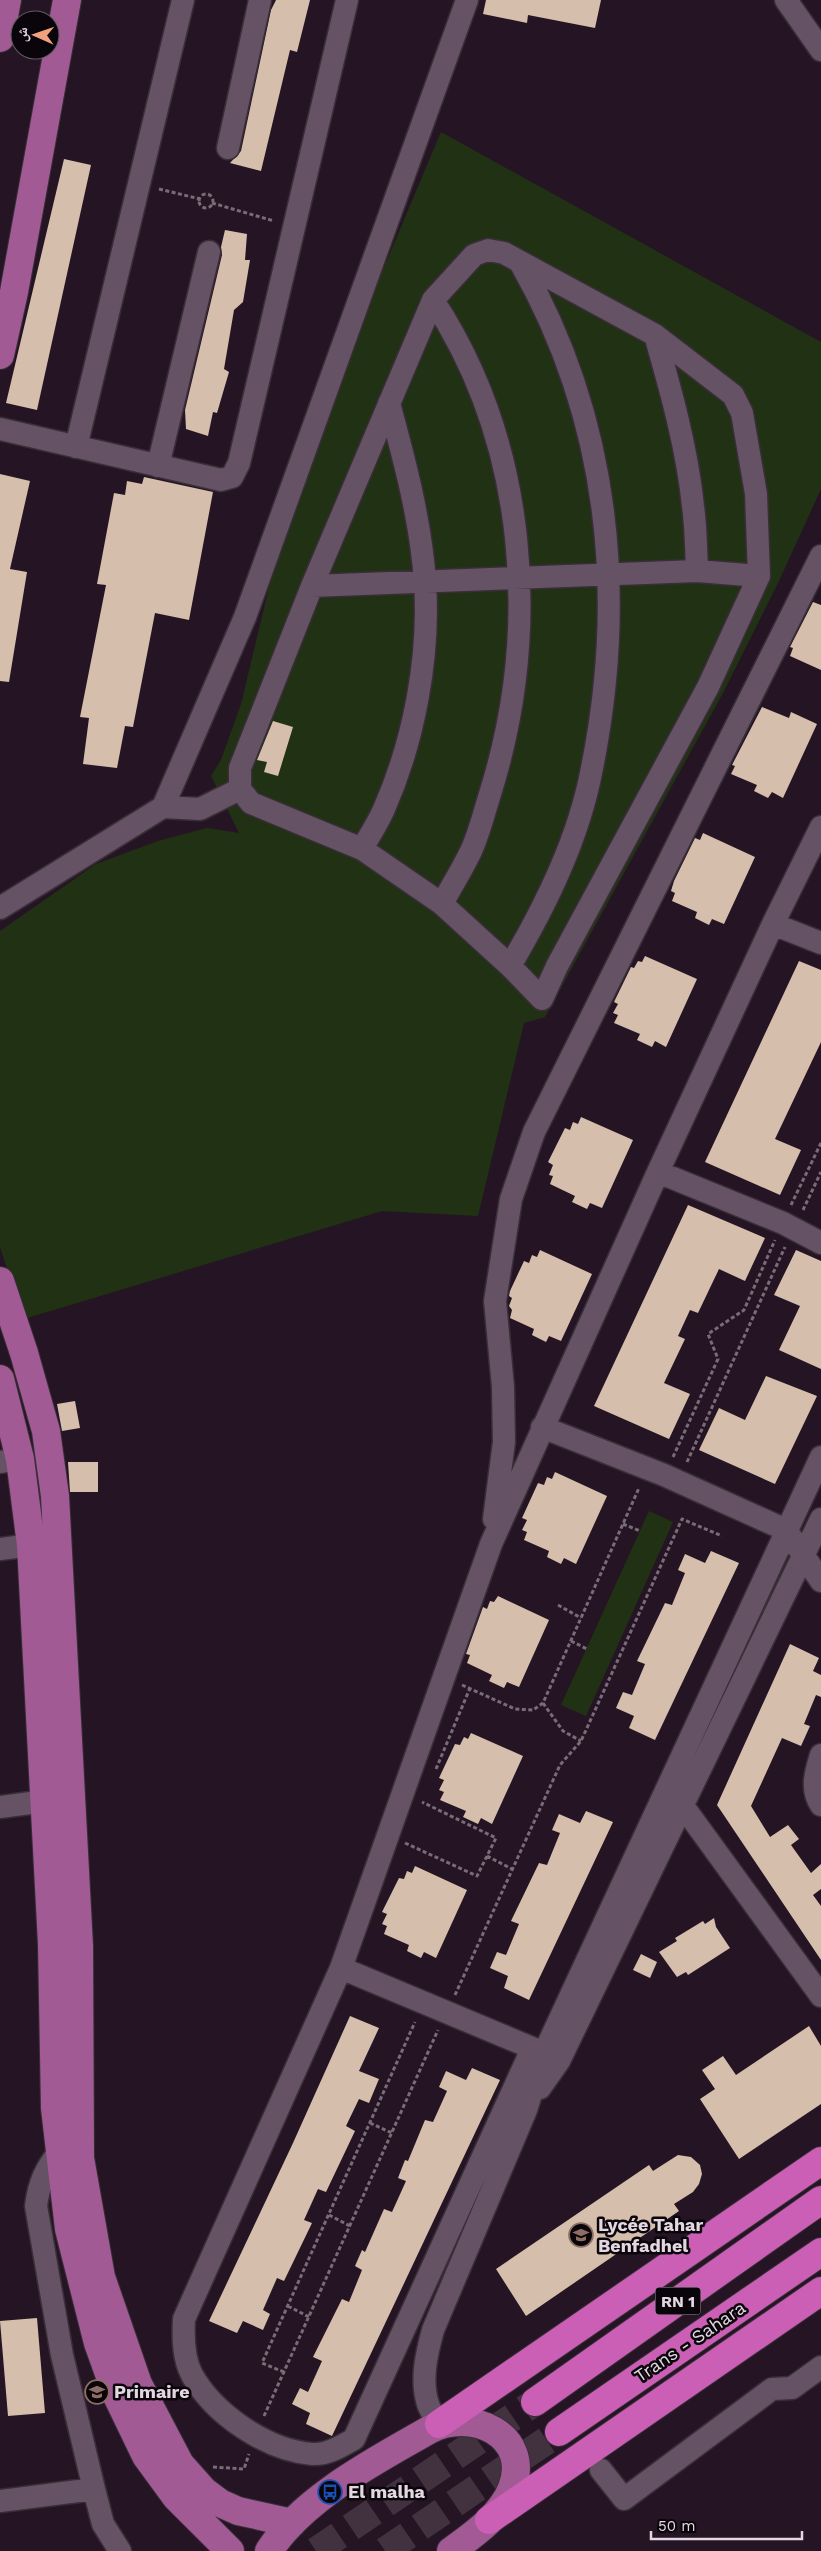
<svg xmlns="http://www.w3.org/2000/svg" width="821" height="2551" font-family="'Work Sans','Noto Naskh Arabic',sans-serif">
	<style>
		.green { fill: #213214 }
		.building { fill: #d5beab }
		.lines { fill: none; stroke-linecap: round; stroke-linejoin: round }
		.highway-tunnel { stroke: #423240; stroke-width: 28; stroke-dasharray: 28 14; stroke-linecap: butt }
		.minor-casing { stroke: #392e38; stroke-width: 25 }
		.major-casing { stroke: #392e38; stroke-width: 30 }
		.highway-casing { stroke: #392e38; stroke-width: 30 }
		.path { stroke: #796b78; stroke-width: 3; stroke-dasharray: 4 2.5; stroke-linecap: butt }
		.minor { stroke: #655264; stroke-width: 22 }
		.major { stroke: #a25a95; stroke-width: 28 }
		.highway { stroke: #ca5fb5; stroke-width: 28 }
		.labels { text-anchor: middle; stroke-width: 5; stroke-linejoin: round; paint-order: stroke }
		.shield { fill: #0a050a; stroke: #a299a1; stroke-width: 1 }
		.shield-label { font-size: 16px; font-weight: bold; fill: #e3d8e2 }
		.poi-label { font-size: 18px; font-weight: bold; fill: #e3d8e2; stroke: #0a050a; text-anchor: start }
		.street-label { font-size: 18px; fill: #e3d8e2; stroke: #0a050a }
	</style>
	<rect width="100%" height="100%" fill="#251524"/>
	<path class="green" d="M441,132l380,210v147l-42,92 -56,112 -178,324 -21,6 -46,193 -96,-5 -358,108 -24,-72v-316l96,-67 62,-23 49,-13 32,5 -28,-57 10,-16 20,-56 41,-171 60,-166z
		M649,1511l24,11 -87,194 -25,-11z"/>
	<path class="building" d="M276,0h34l-13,52 -7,-2 -29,121 -31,-8 11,-12 30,-141z
		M486,0h115l-6,28 -67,-13 -1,8 -44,-9z
		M64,159l27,6 -54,245 -31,-7z
		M225,230l22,4 -2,26h5l-7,42 -9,8 -10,59 5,3 -12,41 -4,-1 -5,24 -22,-7 -1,-19 37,-155 -1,-8z
		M0,474l30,7 -20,88 17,3 -18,110 -9,-1z
		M144,477l69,15 -24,128 -34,-7 -22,114 -8,-1 -8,42 -34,-4 6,-46 -9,-1 26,-132 -9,-1 17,-91 11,2 2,-14 15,3z
		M813,602l8,3v65l-31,-14 3,-8 -3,-1z
		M762,707l27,11 2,-6 26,12 -34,74 -11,-6 -4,6 -14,-7 3,-6 -26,-11 4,-8 -3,-1z
		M273,721l20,6 -15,49 -14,-4 3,-10 -10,-2z
		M703,833l52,24 -31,67 -12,-5 -3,6 -14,-7 2,-6 -25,-11 3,-8 -4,-2 3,-10 21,-43 5,2z
		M645,956l52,23 -31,68 -11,-6 -3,6 -15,-7 3,-6 -26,-11 4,-8 -5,-2 5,-9 -4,-2 17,-35 3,1 4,-7 4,1z
		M799,961l22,9v72l-46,97 26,11 -21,45 -75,-33z
		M581,1117l52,23 -31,68 -12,-5 -3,6 -15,-7 3,-6 -25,-12 3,-8 -4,-1 4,-10 -5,-3 17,-34 5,2 3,-8 5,2z
		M688,1205l77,33 -20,43 -26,-12 -21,44 -8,-3 -12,26 7,3 -21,44 26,11 -21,45 -75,-33z
		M540,1250l52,24 -31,67 -12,-5 -3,6 -14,-7 2,-6 -24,-11 2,-8 -3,-4 3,-8 -3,-2 1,-5 14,-30 5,2 3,-8 5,2z
		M796,1250l25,11v108l-42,-19 21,-44 -26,-11z
		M766,1376l51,20 -42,88 -76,-34 20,-42 26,12z
		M75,1401l5,27 -18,3 -5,-27z
		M68,1462h30v30h-28z
		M555,1472l52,24 -31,68 -12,-6 -3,6 -14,-7 2,-6 -25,-11 3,-8 -5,-2 5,-10 -5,-2 16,-35 6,2 3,-8 5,2z
		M711,1551l28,12 -84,177 -26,-12 5,-12 -18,-8 7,-16 9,3 13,-31 -8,-3 28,-58 7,2 13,-32 -7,-3 7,-16 20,9z
		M498,1596l51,24 -30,67 -12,-5 -3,6 -15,-7 3,-6 -25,-12 3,-8 -4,-1 17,-47 4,2 3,-8 4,1z
		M790,1644l29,14 -6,13 8,4v22l-5,-2 -12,29 6,2 -9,20 -19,-8 -31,68 19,31 18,-12 11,14 -8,6 20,28 10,-9v25l-8,6 8,11v54l-104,-155z
		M471,1733l52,23 -31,68 -11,-6 -3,6 -15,-7 3,-6 -26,-11 4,-8 -5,-2 5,-10 -5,-2 16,-34 5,1 4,-8 4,2z
		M586,1811l27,11 -84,178 -25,-12 4,-12 -18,-8 7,-16 9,3 13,-31 -8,-3 28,-58 8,2 13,-32 -8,-3 7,-16 21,9z
		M415,1866l52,24 -31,68 -12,-6 -3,6 -14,-7 2,-6 -25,-11 3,-8 -5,-2 5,-10 -5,-2 17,-34 5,1 3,-8 5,2z
		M714,1918l2,9 14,21 -42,27 -2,-3 -9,5 -18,-25 18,-11 -2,-3 28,-17 2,3z
		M641,1954l16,8 -7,16 -17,-8z
		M350,2016l29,12 -20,43 20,8 -10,24 -10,-4 -13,27 9,5 -29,61 -8,-3 -14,31 8,3 -28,58 -7,-3 -14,32 7,4 -7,16 -20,-9 -6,12 -28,-12 84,-178z
		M809,2026l12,20v58l-82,55 -39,-60 15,-10 -13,-19 21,-14 13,19z
		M472,2068l28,12 -168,356 -26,-12 4,-11 -18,-9 8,-16 8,4 14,-31 -9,-4 29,-58 7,3 13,-32 -7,-4 7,-16 3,2 19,-43 8,3 14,-31 -8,-3 7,-18 3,1 17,-41 8,2 14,-31 -8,-4 7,-16 20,9z
		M678,2155l13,2 9,8 2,9 -3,10 -6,8 -19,12 5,7 -153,105 -30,-47 153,-104 4,6z
		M37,2318l8,95 -37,3 -8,-95z"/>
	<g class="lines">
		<path class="highway-tunnel" d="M316,2551l219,-149
			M385,2551l174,-119"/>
		<g class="minor-casing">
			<path id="minor" d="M786,0l35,50
				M228,148l32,-148
				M488,250l16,3 151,82 78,60 9,18 14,81 3,82 -51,111 -151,279 -15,33 -32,-33 -68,-62 -80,-55 -111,-46 -11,-14v-21l72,-182 121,-286 41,-45z
				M433,300c95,145 108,331 57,494 -6,19 -11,40 -19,57 -9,19 -20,36 -29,53
				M655,335c16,56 32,113 38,171 3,21 3,43 4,65
				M0,429l221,51 11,-3 7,-14 108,-463
				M76,447l107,-447
				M158,466l51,-214
				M312,586l385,-15 62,5
				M163,807l82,-190 222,-617
				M362,849c7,-13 16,-26 22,-40 30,-68 46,-152 41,-227 -4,-60 -20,-120 -36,-179
				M0,908l163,-101 37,2 40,-20
				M773,924l48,19
				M510,966c36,-61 69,-128 82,-198 35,-174 17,-349 -71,-504
				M658,1172l125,51 38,20
				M542,1427l122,48 122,55 35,51
				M0,1462l20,-3
				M494,1519l10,-77 -1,-55 -8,-86 16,-102 23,-67 287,-576
				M0,1549l31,-4
				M821,1755c-5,16 -11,34 0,50
				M675,1795l146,201
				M0,1807l45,-6
				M341,1968l203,85
				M532,2049l-178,390c-12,7 -27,16 -42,15 -46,-4 -98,-40 -120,-79 -9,-17 -9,-38 -8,-56l157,-351 150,-424 167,-372 115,-248 48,-97
				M540,2088l19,-27 262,-542
				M60,2151c-15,18 -21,32 -24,55l26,149 32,134 9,35 17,27
				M439,2424c-3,-6 -9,-13 -11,-20 -8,-24 -1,-52 5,-74l93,-220 18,-57 277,-596
				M601,2470l23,29 148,-110 20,-1 29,-21
				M0,2501l94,-12"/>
		</g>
		<g class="major-casing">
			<path id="major" d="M0,38l7,-38
				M0,355l14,-63 53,-292
				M0,1281l24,72 22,78 9,65 24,450 1,212 21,119 37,107 42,80 24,27 16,12 18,8 54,12
				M0,1379l20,80 11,86 21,399 3,164 14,121 29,114 19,53 29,60 30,41 54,54
				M269,2551c34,-53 106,-90 160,-121 42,-23 103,5 83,58 -10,27 -39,47 -61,63"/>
		</g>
		<g class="highway-casing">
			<path id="highway" d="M535,2402l286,-202
				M439,2424l382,-263
				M559,2432l262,-180
				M489,2520l332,-229"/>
		</g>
		<path class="path" d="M159,189l41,10
			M199 201a7 7 0 1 1 14 0a7 7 0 1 1-14 0Z
			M212,203l62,18
			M791,1205l30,-62
			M803,1210l18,-38
			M673,1457l45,-98 -10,-25 36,-24 31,-70
			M687,1462l98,-215
			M623,1524l17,7
			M558,1605l23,13
			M571,1641l16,8
			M462,1685l53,24 18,1 10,-7 96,-215
			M543,1703l20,28 18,10
			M436,1769l34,-81
			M405,1843l72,33 19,-38 -74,-36
			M487,1856l25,13
			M455,1995l105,-230 21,-24 101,-222 40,17
			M370,2123l22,10
			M329,2215l21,11
			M288,2306l21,11
			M284,2372l-22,-9 153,-341
			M264,2416l174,-386
			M213,2467l31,2 5,-15"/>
		<use href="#minor" class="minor"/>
		<use href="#major" class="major"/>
		<use href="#highway" class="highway"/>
	</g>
	<defs>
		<g id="school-ring" transform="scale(1.25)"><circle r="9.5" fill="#0a050a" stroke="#8d6e63" stroke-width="1.5"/><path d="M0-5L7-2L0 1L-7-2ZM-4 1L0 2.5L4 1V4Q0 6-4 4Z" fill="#8d6e63"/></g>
		<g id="bus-ring" transform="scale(1.25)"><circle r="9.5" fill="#0a050a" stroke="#1a4fb4" stroke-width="1.5"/><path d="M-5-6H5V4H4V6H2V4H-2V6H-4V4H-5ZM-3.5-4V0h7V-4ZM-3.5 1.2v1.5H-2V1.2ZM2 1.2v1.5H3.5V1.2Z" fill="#1a4fb4"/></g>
	</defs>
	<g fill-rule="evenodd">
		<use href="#school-ring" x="581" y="2235"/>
		<use href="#school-ring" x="97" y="2392"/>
		<use href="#bus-ring" x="330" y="2492"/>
	</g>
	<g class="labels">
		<rect class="shield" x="655.5" y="2287.5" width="45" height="27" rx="4"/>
		<g class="shield-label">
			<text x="678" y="2307">RN 1</text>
		</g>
		<g class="poi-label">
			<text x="598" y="2231">Lycée Tahar<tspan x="598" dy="21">Benfadhel</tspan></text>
			<text x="114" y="2398">Primaire</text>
			<text x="348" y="2498">El malha</text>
		</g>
		<g class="street-label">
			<text transform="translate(690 2342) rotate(-34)" y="6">Trans - Sahara</text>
		</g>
	</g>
	<g transform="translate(35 35) rotate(272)"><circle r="24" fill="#0a050a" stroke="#615960"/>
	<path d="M0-4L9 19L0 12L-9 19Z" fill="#f2a17e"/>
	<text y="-8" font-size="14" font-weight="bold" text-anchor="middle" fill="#e3d8e2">ش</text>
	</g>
	<path d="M651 2531v8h151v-8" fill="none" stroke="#e3d8e2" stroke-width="2.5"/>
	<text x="658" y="2531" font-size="15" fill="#e3d8e2" stroke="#0a050a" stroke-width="4" paint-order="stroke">50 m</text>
</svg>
